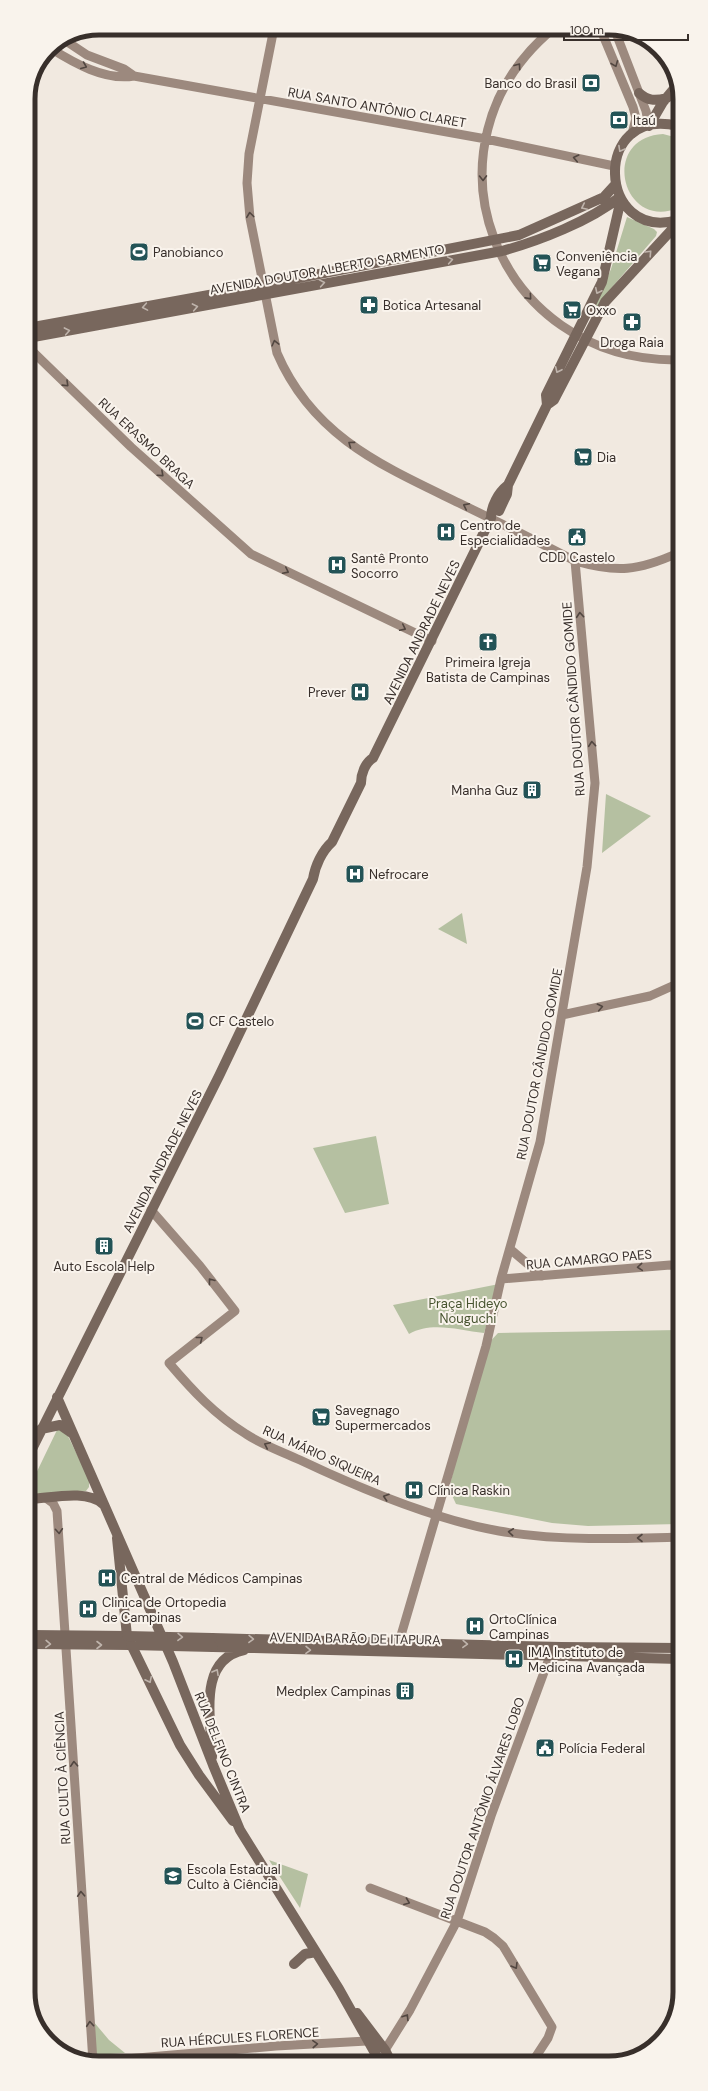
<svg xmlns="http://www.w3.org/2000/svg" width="708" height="2091" font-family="'DM Sans',sans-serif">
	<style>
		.green { fill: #b5c0a1 }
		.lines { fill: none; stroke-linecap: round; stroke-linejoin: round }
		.secondary { stroke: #9c897e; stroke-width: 9 }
		.primary { stroke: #78675d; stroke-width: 10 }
		.primary-bridge { stroke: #78675d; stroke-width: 10 }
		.oneway { stroke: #514640 }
		.oneway2 { stroke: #bfb4ac }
		.labels { text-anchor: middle; stroke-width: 4; stroke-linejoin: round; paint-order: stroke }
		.poi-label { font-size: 13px; fill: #382f2b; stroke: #f9f3ec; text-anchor: start }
		.street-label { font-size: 13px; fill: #382f2b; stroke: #f9f3ec }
		.park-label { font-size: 13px; fill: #475430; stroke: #f9f3ec }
		.rim { fill: none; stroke: #382f2b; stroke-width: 5 }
	</style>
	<rect width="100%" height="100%" fill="#f1e9e0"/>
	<path class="green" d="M663,134l15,4v70c-56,23 -79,-70 -15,-74z
		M627,217l27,12 3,3 -1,4 -48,56 -18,27 21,-50z
		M606,794l45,22 -49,37z
		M462,913l5,31 -29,-15z
		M376,1136l13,68 -44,9 -32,-65z
		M499,1284l-15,49c-25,-3 -53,-12 -75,1l-16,-29z
		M679,1330v194l-91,2 -36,-3 -96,-19 -7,-15 14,-58 23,-85 12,-13z
		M57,1430h8l24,49v8l-3,4 -56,5v-10z
		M269,1860l39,14 -8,34z
		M93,2021l16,19 16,13 -29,2z"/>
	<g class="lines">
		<path class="secondary" d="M274,28l-25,126 -2,29 3,35 27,135c36,84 106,113 182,150 39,19 78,38 116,58 42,12 63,10 103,-8
			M554,28c-142,117 -59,334 124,332
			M600,28l33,79 3,11 -4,16
			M614,28l32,83 3,15
			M63,39l24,16 37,14 10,7
			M50,48c24,15 55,33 84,28l352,63 128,27
			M28,347l103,100 120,107 181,87
			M562,1015l88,-19 29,-13
			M151,1210l49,56 35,45 -66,52c23,27 46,52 77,71 16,11 37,18 54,26 61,29 132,59 199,71 59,10 121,8 180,6
			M510,1249l32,27
			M501,1279l169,-14 9,1
			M46,1498l7,5 4,8 36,551
			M397,1649l89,-303 15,-67 39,-137 47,-275 8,-84 -20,-222
			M370,1888l115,44 9,6 9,8 49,81 -4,11 -15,23
			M677,2002l2,-157 -1,-193
			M385,2050l25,-40 47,-89 34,-105 59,-160
			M91,2062l185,-16 91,-5"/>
		<path class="primary" d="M639,93c9,8 16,8 28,5
			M649,126l14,-24 15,-18
			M678,126c-87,-21 -81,117 0,94
			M28,328l235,-43 256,-50 85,-38 11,-12
			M28,338l474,-87c37,-10 88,-30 118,-54
			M547,405l-1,-10 56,-113 19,-83
			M499,511l8,-17 1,-9 39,-80 7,-5 51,-98 73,-79
			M57,1397l116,265 40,103 27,65 99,159 41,73
			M41,1429l19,-4 13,9
			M30,1453l189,-377 94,-197c2,-13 9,-28 19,-37l29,-59c0,-9 4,-20 12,-25l118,-240c0,-12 7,-25 17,-33
			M30,1499c21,-1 57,-10 73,5
			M117,1538l10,98 53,109 19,30 34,46
			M30,1635l97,1
			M212,1638l349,9 119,1
			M30,1644l101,1
			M213,1647l467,12
			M212,1757c0,-35 -16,-97 32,-107
			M294,1964l11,-10 11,-2
			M357,2013l28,37 6,12"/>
		<path class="primary-bridge" d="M127,1636l85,2
			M131,1645l82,2"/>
	</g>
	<defs><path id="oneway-chevron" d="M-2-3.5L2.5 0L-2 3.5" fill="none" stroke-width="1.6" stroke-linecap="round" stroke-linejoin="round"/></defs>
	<g class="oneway">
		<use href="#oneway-chevron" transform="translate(615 64) rotate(68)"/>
		<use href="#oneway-chevron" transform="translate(84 66) rotate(22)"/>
		<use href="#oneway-chevron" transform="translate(518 66) rotate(-54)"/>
		<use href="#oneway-chevron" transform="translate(576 158) rotate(-168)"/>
		<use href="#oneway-chevron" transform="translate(483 178) rotate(89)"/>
		<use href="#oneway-chevron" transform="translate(250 215) rotate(-97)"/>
		<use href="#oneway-chevron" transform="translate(529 297) rotate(49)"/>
		<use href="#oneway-chevron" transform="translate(275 343) rotate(-104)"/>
		<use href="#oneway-chevron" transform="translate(66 384) rotate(44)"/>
		<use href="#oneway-chevron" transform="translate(351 444) rotate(-144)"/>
		<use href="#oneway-chevron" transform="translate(161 474) rotate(42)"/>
		<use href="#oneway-chevron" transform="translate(466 506) rotate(-154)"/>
		<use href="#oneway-chevron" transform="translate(286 571) rotate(26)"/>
		<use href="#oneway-chevron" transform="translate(580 615) rotate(-95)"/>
		<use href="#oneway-chevron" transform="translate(403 628) rotate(26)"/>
		<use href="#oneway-chevron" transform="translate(592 744) rotate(-95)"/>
		<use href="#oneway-chevron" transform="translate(600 1007) rotate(-12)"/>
		<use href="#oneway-chevron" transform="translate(640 1267) rotate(175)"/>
		<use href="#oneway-chevron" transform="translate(211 1281) rotate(-128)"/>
		<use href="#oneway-chevron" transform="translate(200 1339) rotate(-38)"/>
		<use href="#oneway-chevron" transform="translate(267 1445) rotate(-155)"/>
		<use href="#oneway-chevron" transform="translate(386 1497) rotate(-162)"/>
		<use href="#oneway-chevron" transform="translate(59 1531) rotate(86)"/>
		<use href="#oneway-chevron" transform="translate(511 1532) rotate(-174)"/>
		<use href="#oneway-chevron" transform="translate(640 1538) rotate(180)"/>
		<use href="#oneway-chevron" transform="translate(74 1764) rotate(-93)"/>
		<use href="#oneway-chevron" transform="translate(81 1894) rotate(-93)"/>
		<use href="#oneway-chevron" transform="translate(407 1902) rotate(21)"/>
		<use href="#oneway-chevron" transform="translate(515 1966) rotate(59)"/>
		<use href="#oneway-chevron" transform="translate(406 2017) rotate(-58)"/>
		<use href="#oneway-chevron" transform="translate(90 2024) rotate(-95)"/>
		<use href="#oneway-chevron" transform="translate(315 2044) rotate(-3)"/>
	</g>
	<g class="oneway2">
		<use href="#oneway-chevron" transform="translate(621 149) rotate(119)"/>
		<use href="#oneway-chevron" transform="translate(584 207) rotate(155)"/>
		<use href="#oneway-chevron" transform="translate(649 253) rotate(-47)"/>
		<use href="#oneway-chevron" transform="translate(450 260) rotate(-10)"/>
		<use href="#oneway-chevron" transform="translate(322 283) rotate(-10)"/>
		<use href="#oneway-chevron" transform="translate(598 291) rotate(116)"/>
		<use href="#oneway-chevron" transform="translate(145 307) rotate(170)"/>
		<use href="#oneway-chevron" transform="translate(195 307) rotate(-11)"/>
		<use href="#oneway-chevron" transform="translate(67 331) rotate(-11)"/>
		<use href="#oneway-chevron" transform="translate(558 370) rotate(115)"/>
		<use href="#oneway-chevron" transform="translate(180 1637) rotate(1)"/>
		<use href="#oneway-chevron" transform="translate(251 1639) rotate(1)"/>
		<use href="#oneway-chevron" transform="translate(48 1644) rotate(2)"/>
		<use href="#oneway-chevron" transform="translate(465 1644) rotate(2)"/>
		<use href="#oneway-chevron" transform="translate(99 1645)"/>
		<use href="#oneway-chevron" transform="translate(308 1650) rotate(1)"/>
		<use href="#oneway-chevron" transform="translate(216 1672) rotate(-61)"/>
		<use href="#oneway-chevron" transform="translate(149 1680) rotate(64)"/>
	</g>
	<defs>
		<g id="bank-square" transform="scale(1)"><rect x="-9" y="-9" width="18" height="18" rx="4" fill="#235356" stroke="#f9f3ec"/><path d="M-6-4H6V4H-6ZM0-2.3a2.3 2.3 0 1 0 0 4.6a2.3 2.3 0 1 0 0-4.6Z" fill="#fff"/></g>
		<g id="stadium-square" transform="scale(1)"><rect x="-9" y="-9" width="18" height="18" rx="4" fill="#235356" stroke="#f9f3ec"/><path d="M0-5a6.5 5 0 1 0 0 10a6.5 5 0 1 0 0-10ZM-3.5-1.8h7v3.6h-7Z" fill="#fff"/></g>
		<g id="supermarket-square" transform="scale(1)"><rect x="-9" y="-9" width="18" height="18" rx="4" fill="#235356" stroke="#f9f3ec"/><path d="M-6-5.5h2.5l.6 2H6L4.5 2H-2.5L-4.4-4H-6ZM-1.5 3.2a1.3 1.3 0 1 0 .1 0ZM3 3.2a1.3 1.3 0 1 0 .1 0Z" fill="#fff"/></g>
		<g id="pharmacy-square" transform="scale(1)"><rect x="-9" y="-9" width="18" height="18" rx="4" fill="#235356" stroke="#f9f3ec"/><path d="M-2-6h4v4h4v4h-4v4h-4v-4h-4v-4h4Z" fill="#fff"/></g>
		<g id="hospital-square" transform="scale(1)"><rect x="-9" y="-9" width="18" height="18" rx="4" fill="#235356" stroke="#f9f3ec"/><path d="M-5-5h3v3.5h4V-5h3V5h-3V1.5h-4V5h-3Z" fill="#fff"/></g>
		<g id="civic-square" transform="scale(1)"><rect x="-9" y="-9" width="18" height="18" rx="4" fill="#235356" stroke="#f9f3ec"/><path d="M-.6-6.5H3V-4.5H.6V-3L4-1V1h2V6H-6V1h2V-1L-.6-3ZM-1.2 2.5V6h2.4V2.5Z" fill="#fff"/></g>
		<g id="church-square" transform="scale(1)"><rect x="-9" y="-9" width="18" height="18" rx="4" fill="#235356" stroke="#f9f3ec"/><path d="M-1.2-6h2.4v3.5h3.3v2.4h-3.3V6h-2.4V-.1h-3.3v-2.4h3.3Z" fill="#fff"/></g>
		<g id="building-square" transform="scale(1)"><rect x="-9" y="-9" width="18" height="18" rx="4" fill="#235356" stroke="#f9f3ec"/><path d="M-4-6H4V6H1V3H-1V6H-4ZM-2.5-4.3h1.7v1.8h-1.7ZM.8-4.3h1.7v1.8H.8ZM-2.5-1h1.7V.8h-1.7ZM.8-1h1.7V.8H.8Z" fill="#fff"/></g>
		<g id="school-square" transform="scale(1)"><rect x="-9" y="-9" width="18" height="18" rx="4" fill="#235356" stroke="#f9f3ec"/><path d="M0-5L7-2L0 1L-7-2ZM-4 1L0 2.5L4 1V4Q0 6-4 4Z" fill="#fff"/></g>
	</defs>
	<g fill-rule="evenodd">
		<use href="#bank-square" x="591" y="83"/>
		<use href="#bank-square" x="619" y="120"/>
		<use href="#stadium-square" x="139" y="252"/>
		<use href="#supermarket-square" x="542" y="263"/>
		<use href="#pharmacy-square" x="369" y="305"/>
		<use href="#supermarket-square" x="572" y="310"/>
		<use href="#pharmacy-square" x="632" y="322"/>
		<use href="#supermarket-square" x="583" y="457"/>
		<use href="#hospital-square" x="446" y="532"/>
		<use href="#civic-square" x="577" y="537"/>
		<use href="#hospital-square" x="337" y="565"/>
		<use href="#church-square" x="488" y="642"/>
		<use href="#hospital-square" x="360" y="692"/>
		<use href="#building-square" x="532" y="790"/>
		<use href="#hospital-square" x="355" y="874"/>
		<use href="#stadium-square" x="195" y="1021"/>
		<use href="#building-square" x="104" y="1246"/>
		<use href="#supermarket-square" x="321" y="1417"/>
		<use href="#hospital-square" x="414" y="1490"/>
		<use href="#hospital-square" x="107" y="1578"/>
		<use href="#hospital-square" x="88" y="1609"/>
		<use href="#hospital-square" x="475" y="1626"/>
		<use href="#hospital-square" x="514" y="1659"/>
		<use href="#building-square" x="405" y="1691"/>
		<use href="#civic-square" x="545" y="1748"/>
		<use href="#school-square" x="173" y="1876"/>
	</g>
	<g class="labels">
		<g class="poi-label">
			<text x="577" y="88" text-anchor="end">Banco do Brasil</text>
			<text x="633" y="125">Itaú</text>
			<text x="153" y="257">Panobianco</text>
			<text x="556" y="261">Conveniência<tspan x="556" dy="15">Vegana</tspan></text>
			<text x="383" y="310">Botica Artesanal</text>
			<text x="586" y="315">Oxxo</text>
			<text x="632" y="347" text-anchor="middle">Droga Raia</text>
			<text x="597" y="462">Dia</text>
			<text x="460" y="530">Centro de<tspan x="460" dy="15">Especialidades</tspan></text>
			<text x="577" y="562" text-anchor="middle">CDD Castelo</text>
			<text x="351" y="563">Santê Pronto<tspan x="351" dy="15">Socorro</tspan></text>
			<text x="488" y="667" text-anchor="middle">Primeira Igreja<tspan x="488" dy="15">Batista de Campinas</tspan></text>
			<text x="346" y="697" text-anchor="end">Prever</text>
			<text x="518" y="795" text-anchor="end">Manha Guz</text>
			<text x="369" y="879">Nefrocare</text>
			<text x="209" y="1026">CF Castelo</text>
			<text x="104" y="1271" text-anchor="middle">Auto Escola Help</text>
			<text x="335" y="1415">Savegnago<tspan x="335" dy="15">Supermercados</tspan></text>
			<text x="428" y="1495">Clínica Raskin</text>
			<text x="121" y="1583">Central de Médicos Campinas</text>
			<text x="102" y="1607">Clinica de Ortopedia<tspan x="102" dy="15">de Campinas</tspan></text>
			<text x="489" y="1624">OrtoClínica<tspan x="489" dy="15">Campinas</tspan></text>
			<text x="528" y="1657">IMA Instituto de<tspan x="528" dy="15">Medicina Avançada</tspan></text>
			<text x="391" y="1696" text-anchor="end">Medplex Campinas</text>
			<text x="559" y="1753">Polícia Federal</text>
			<text x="187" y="1874">Escola Estadual<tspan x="187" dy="15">Culto à Ciência</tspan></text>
		</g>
		<g class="street-label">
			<text transform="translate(377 107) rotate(10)" y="5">RUA SANTO ANTÔNIO CLARET</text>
			<text transform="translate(327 269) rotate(-10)" y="5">AVENIDA DOUTOR ALBERTO SARMENTO</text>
			<text transform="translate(147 443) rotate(43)" y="5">RUA ERASMO BRAGA</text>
			<text transform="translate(421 632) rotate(-64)" y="5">AVENIDA ANDRADE NEVES</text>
			<text transform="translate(573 699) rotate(-94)" y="5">RUA DOUTOR CÂNDIDO GOMIDE</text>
			<text transform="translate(539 1064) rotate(-79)" y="5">RUA DOUTOR CÂNDIDO GOMIDE</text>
			<text transform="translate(162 1161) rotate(-63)" y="5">AVENIDA ANDRADE NEVES</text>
			<text transform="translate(589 1259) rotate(-5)" y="5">RUA CAMARGO PAES</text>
			<text transform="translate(322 1455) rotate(24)" y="5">RUA MÁRIO SIQUEIRA</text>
			<text transform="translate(355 1638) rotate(1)" y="5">AVENIDA BARÃO DE ITAPURA</text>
			<text transform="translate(223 1752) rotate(68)" y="5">RUA DELFINO CINTRA</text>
			<text transform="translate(62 1778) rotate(-93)" y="5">RUA CULTO À CIÊNCIA</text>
			<text transform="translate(482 1808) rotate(-71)" y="5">RUA DOUTOR ANTÔNIO ÁLVARES LOBO</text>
			<text transform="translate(240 2037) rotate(-4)" y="5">RUA HÉRCULES FLORENCE</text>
		</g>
		<g class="park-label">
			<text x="468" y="1308">Praça Hideyo<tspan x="468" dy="15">Nouguchi</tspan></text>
		</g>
	</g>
	<path d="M0 0H708V2091H0ZM99 35H609A64 64 0 0 1 673 99V1992A64 64 0 0 1 609 2056H99A64 64 0 0 1 35 1992V99A64 64 0 0 1 99 35Z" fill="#f9f3ec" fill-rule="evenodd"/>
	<path class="rim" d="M99 35H609A64 64 0 0 1 673 99V1992A64 64 0 0 1 609 2056H99A64 64 0 0 1 35 1992V99A64 64 0 0 1 99 35Z"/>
	<path d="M564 34v6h124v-6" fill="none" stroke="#382f2b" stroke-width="2"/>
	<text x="570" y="34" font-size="12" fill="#382f2b" stroke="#f9f3ec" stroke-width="3" paint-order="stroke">100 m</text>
</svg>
